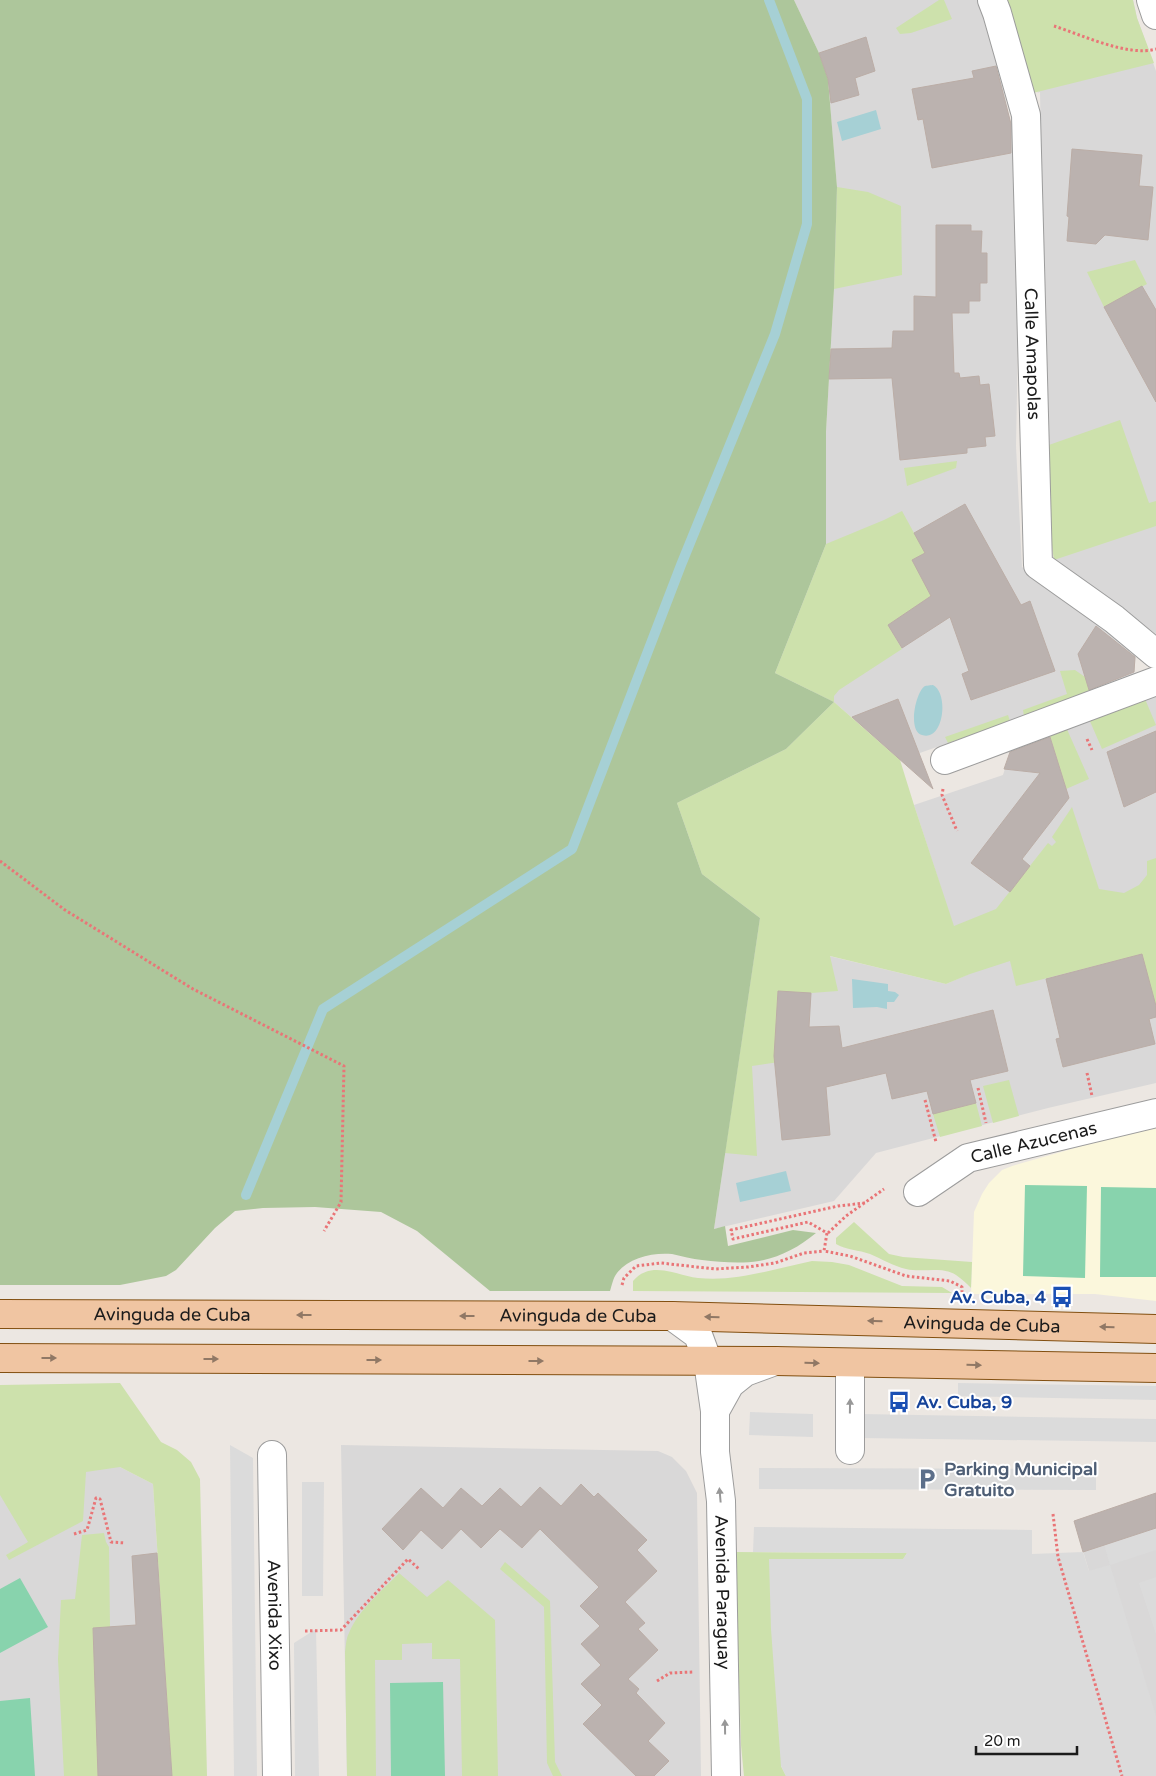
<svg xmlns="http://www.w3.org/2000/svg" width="1156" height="1776" font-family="'Varela Round',sans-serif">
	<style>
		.residential { fill: #d9d8d8 }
		.education { fill: #fbf7dc }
		.grass { fill: #cde1ac }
		.forest { fill: #adc69b }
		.pitch { fill: #88d3ad }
		.parking { fill: #dbdbdb }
		.water { fill: #a6d0d5 }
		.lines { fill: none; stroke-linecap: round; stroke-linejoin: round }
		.stream { stroke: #a6d0d5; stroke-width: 10 }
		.building { fill: #bbb2af; stroke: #bbada6 }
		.minor-casing { stroke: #9c9c9c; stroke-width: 30 }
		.major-casing { stroke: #824f10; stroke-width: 30 }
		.path { stroke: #e97577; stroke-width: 3; stroke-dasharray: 2.5 2.5; stroke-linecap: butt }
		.minor { stroke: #fff; stroke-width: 28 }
		.major { stroke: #f0c5a2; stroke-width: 28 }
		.oneway { fill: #907865 }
		.oneway2 { fill: #989898 }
		.labels { text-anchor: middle; stroke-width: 4; stroke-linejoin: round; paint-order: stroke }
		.street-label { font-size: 18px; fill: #1b1b1b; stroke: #fff }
		.transit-label { font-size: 18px; font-weight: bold; fill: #164399; stroke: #fff; text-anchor: end }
		.service-label { font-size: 18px; font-weight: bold; fill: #4e5e75; stroke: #fff; text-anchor: start }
	</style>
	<rect width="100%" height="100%" fill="#ece7e2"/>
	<path class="residential" d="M794,0h186l10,27 26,121 3,138 -3,160 6,121 114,84 -2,26 -234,83 -66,-58 -23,-11 15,-147v-112l8,-143 3,-102 -9,-108 -9,-26z
		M1133,0l4,18 19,53v563l-102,-74 -6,-42 -8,-426 -3,1z
		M1156,695v388l-108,25 -172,45 -42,48 -120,28 46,-311 69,38 117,28 23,-10 -55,-169 89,-30 9,-28z
		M341,1445l317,6 14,6 14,14 11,22 4,283h-354z
		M0,1453l120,14 33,17 19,292h-172z
		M1156,1493v283l-67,-205 -15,-50z"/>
	<path class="education" d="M1156,1127v174l-61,-7h-124l3,-82 8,-18 7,-11 13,-13 10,-4 109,-31z"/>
	<path class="grass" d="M939,0h5l8,19 -41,14 -11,1 -4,-6z
		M1004,0h129l4,18 17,45 -121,30z
		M837,187l31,5 33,14 1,69 -68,14z
		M1135,260l12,24 -43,23 -17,-35z
		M1120,420l29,83 7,-2v25l-102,34 -6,-42 -2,-72z
		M957,461l-1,7 -49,18 -3,-18z
		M902,511l23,42 -13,7 19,36 -43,29 14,24 -63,41 -5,6v6l66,58 14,45 40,121 42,-17 52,-66 4,3 4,-4 -4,-5 20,-30 27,82 25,4 15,-8 8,-10v-14l9,-3v148l-14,-52 -126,32 -6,-25 -40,13 -24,10 -116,-28 8,35 -27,2 -33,-2 -2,34 3,37 -27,4 5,90 -32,-3 35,-235 -58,-44 -25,-71 109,-54 48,-47 -59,-29 51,-129 58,-24z
		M1075,670l10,7 5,16 -66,23 -1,-6 44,-16 -7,-23z
		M1145,699l11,26 -54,24 -13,-30z
		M1008,715l2,6 -62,22 -3,-6z
		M1066,727l23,52 -23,10 -17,-56z
		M1009,1080l10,36 -26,7 -10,-37z
		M976,1103l6,23 -42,11 -7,-23z
		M854,1222l35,32 14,3 69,5 -1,26c-4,-4 -9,-9 -15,-13 -14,-9 -34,-2 -50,-6 -13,-3 -24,-10 -36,-15 -11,-4 -24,-4 -34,-10v-6z
		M812,1261l20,1 17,3 53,21 40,1 10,6 -319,-2v-10c18,-21 42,-6 65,-3 39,4 75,-9 114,-17z
		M120,1383l41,59 16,8 14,12 9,17 7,297h-35l-19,-292 -33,-17 -34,5 -3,49 -74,39 -3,-5 22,-13 -28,-47v-110z
		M104,1533l2,9 3,5 1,80 -17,1 5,148h-34l-6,-117 3,-59 14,-1 7,-64z
		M735,1552l172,1 -126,213 5,10h-42l-3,-31z
		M505,1562l45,39 5,161 7,14h-9l-6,-13 -3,-156 -44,-38z
		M399,1573l28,24 21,-17 47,40 3,156h-36l-2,-117h-28v-16l-30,1v16h-27l1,116h-29l-2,-124c1,-6 1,-14 4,-19 10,-24 33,-42 50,-60z"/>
	<path class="forest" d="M0,0h794l25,53 9,26 9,108 -3,102 -8,143v112l-51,129 59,29 -48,47 -109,54 25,71 58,44 -46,311 11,-3 3,20 65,-16 23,3c-17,14 -35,24 -57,28 -19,3 -39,1 -57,-1 -10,-1 -20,-4 -30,-6 -19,-2 -44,4 -55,19 -4,5 -5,12 -7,18h-120l-73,-60 -36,-19 -66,-5 -52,1 -28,3 -20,17 -39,42 -10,6 -46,9h-120z"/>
	<path class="pitch" d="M1025,1185l62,1 -2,92 -62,-2z
		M1101,1187l55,1v89h-56z
		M20,1578l28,49 -48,26v-64z
		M443,1682l2,94h-54l-1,-93z
		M30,1698l5,78h-35v-75z"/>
	<path class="parking" d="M958,1383l198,3v14l-198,-4z
		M750,1412l63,2v23l-64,-2z
		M861,1414l295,5v23l-295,-4z
		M230,1445l23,13 4,318h-23z
		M759,1468l337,1v21l-337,-1z
		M302,1482h22l-1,114h-21z
		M754,1527l278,3v24l51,-2 6,19 21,-6 -6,-21 52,-16v22l-46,15 46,151v60h-370l-5,-10 -10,-137 -2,-70h134l4,-6 -154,-1z
		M1156,1577v57l-17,-51z
		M316,1629l3,147h-24l-1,-133z"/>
	<path class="water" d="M876,110l5,19 -39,12 -5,-19z
		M933,685c16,8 11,57 -11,50 -15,-4 -6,-44 3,-49 0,0 7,-1 8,-1z
		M852,979l36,5v7l7,1 4,3 -5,7h-7v7l-10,-2 -24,1z
		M786,1171l5,20 -51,11 -4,-19z"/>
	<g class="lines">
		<path class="stream" d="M246,1195l77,-186 249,-160 109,-284 94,-231 32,-110v-125l-38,-99"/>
	</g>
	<path class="building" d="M866,37l9,34 -20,7 4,17 -28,8 -3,-24 -9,-26z
		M996,66l15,58v29l-79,15 -9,-49 -5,1 -6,-31 62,-11 -2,-7z
		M1072,149l70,6 -3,31 14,1 -5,53 -43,-5 -9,9 -29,-3 2,-24 -2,-1z
		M936,225h35v6h11l-1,22h6v30h-7v18h-11v12h-17l2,60h5l1,5 19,-2 1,9 9,-1 6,52 -10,1 1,9 -19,2v5l-67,7 -8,-82 -63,1 2,-30 61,-1 1,-17h21v-35l22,1z
		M1142,286l14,24v92l-52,-95z
		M965,504l56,101 9,-4 25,70 -84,29 -9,-26 7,-3 -19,-54 -48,31 -14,-23 43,-29 -19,-36 13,-7 -11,-20z
		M1096,626l39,31 -1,15 -45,18 -11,-36z
		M898,699l35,90 -81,-72z
		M1156,731v61l-32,15 -17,-55z
		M1050,737l19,61 -47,61 8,7 -20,26 -39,-29 69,-90 -36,-4 6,-17z
		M1142,954l14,52v11l-7,2 6,25 -92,23 -7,-28 4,-1 -14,-59z
		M778,991l33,2 -2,34 30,-1 3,22 151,-38 15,61 -38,9 6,23 -43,11 -6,-23 -35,8 -6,-26 -60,14 4,48 -48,5 -8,-84z
		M581,1484l13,13 4,-4 49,47 -10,10 20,21 -32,31 20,21 -7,6 20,21 -30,29 11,10 -3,4 29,30 -17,18 21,20 -15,15h-18l-53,-52 19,-19 -21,-21 20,-19 -20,-21 19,-18 -20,-20 19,-19 -59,-58 -18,19 -22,-19 -19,19 -20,-19 -19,20 -21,-19 -18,20 -21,-21 39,-41 22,20 18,-20 21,18 18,-18 21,19 19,-20 21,19z
		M1156,1493v35l-73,24 -9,-31z
		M157,1553l15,223h-74l-5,-148 43,-3 -4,-69z"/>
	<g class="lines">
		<g class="minor-casing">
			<g id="minor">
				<path id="s1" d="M992,0l5,13 29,102 12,450 76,54 42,35"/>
				<path d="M1151,0l5,15"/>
				<path d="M945,760l211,-79"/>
				<path id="s2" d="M918,1192l50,-34 188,-45"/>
				<path id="s3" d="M672,1316l26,19 10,27 7,49v41l6,49 5,275"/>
				<path d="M715,1411l15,-27 15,-12 30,-11"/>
				<path d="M850,1450v-87"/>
				<path id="s4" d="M272,1455l5,321"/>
			</g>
		</g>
		<g class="major-casing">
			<g id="major">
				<path id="s5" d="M0,1314l672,2 484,13"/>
				<path d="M0,1358l775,3 381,7"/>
			</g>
		</g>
		<path class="path" d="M1054,26c28,9 74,31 102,23
			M1087,739l5,11
			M943,789l-1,6 15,36
			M0,861l65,49 128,79 151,77 -3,136 -17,29
			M1087,1073l5,23
			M978,1088l8,35
			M925,1100l11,42
			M865,1203l-27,3 -107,24 2,9 75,-17 19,11 -3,18 26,5 56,20 44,5 12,6v5
			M828,1233l18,-17 38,-27
			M622,1285l2,-7 12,-12 25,-3 54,6 33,-2 27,-4 29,-10 20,-2
			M1053,1514l5,43 64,219
			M74,1534l13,-4 9,-32 4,1 11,43 14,1
			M305,1631l36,-1 67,-71 11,10
			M657,1681l13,-8 23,-1"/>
		<use href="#minor" class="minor"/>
		<use href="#major" class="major"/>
	</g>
	<defs><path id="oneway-solid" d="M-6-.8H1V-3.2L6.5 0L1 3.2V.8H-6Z" transform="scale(1.25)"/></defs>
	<g class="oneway">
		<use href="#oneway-solid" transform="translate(304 1315) rotate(-180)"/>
		<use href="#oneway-solid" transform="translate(467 1316) rotate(-180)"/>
		<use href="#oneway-solid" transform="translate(712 1317) rotate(-179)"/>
		<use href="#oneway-solid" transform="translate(875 1321) rotate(-178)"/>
		<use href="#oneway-solid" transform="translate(1107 1327) rotate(-178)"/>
		<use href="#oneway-solid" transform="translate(49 1358)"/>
		<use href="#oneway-solid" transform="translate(211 1359)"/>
		<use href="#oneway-solid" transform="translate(374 1360)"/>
		<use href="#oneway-solid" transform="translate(536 1361)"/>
		<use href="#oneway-solid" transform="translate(812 1363) rotate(2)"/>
		<use href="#oneway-solid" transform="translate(974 1365) rotate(1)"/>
	</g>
	<g class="oneway2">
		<use href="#oneway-solid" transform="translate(850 1406) rotate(-89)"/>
		<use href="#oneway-solid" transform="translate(720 1495) rotate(-95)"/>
		<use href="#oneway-solid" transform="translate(725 1727) rotate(-91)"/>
	</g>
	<defs>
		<g id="bus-bare" transform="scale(1.725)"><path d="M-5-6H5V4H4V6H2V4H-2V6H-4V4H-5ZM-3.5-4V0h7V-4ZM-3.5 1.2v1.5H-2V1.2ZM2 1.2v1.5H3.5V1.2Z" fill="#1a4fb4" stroke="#fff" stroke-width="2.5" paint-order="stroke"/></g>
		<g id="parking-bare" transform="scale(1.725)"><path d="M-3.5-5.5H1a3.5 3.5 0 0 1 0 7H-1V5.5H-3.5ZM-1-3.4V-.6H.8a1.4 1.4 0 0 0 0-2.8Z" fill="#5c6f8a" stroke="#fff" stroke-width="2.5" paint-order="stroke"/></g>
	</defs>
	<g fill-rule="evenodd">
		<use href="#bus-bare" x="1062" y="1297"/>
		<use href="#bus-bare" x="899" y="1402"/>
		<use href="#parking-bare" x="927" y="1479"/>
	</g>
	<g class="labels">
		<g class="street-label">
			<text dy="6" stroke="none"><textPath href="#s1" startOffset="359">Calle Amapolas</textPath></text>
			<text dy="6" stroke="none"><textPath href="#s2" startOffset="128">Calle Azucenas</textPath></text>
			<text dy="6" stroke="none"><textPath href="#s5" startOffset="172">Avinguda de Cuba</textPath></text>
			<text dy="6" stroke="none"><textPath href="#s5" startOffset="578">Avinguda de Cuba</textPath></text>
			<text dy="6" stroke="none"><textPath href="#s5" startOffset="982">Avinguda de Cuba</textPath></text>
			<text dy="6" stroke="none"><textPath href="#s3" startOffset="292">Avenida Paraguay</textPath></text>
			<text dy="6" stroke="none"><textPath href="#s4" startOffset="160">Avenida Xixo</textPath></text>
		</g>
		<g class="transit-label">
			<text x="1046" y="1303">Av. Cuba, 4</text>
			<text x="916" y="1408" text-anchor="start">Av. Cuba, 9</text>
		</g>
		<g class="service-label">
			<text x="944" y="1475">Parking Municipal<tspan x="944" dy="21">Gratuito</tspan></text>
		</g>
	</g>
	<path d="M976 1746v8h101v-8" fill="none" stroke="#1b1b1b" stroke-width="2.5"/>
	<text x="984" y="1746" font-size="15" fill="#1b1b1b" stroke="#ffffff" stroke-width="4" paint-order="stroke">20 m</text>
</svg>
